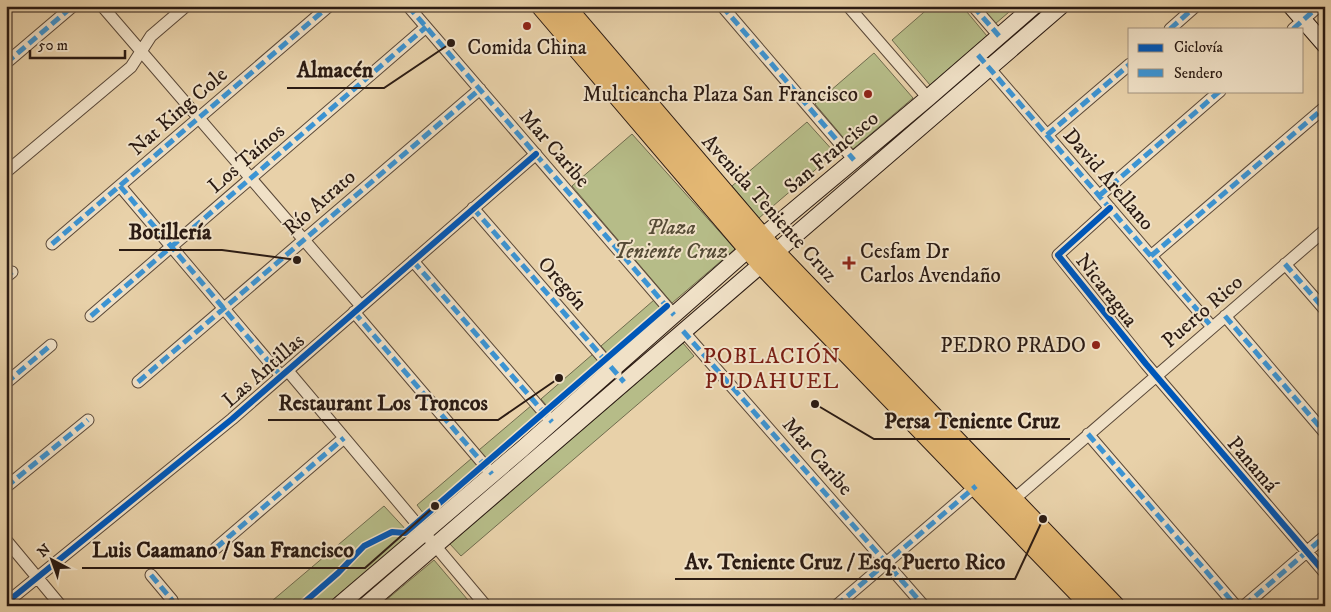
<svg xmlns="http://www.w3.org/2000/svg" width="1331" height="612" font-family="'IM FELL DW Pica',serif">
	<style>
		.green { fill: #b6bc88; stroke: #706c4e }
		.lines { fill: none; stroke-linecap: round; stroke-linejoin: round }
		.street-casing { stroke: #5a4838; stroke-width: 13 }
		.secondary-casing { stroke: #2b1b13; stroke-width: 18 }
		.primary-casing { stroke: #2b1b13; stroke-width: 21 }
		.street { stroke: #f0e1c7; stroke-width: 11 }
		.secondary { stroke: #f0e1c7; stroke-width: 16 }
		.primary { stroke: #e4b874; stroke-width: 19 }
		.quiet { stroke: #3c94d3; stroke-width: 5; stroke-dasharray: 10 5; stroke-linecap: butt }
		.cycleway-casing { stroke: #f0e1c7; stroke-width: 9 }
		.cycleway { stroke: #0057b8; stroke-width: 6 }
		.poi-dot { fill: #8f2418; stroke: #f0e1c7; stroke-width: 2 }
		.labels { text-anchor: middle; stroke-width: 4; stroke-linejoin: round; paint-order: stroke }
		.poi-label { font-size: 21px; fill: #2b1b13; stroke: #f0e1c7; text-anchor: end }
		.street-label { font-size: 21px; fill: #2b1b13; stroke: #f0e1c7 }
		.park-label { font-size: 21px; font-style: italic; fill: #554b36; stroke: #f0e1c7 }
		.neighbourhood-label { font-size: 22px; letter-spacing: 1px; fill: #7a1f14; stroke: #f0e1c7 }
		.leader { fill: none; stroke: #2b1b13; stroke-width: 2 }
		.callout-dot { fill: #2b1b13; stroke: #f0e1c7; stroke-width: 2 }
		.callout-label { font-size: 22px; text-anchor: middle; font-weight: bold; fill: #2b1b13; stroke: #f0e1c7; stroke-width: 4; stroke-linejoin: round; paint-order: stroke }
	</style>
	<rect width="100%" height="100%" fill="#e8d1a9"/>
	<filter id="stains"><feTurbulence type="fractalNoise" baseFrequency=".004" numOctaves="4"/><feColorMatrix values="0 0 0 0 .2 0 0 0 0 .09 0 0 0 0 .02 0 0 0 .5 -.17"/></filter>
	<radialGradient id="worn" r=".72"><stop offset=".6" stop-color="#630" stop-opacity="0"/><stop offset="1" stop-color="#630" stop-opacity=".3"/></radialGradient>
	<path class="green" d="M931,6h31l25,30 -57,49 -38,-45z
		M980,6h36l-21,18z
		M874,53l39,45 -60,51 -38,-45z
		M807,122l28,31 -76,65 -27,-32z
		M632,134l103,115 -63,54 -100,-117z
		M654,300l12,13 -53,47 -12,-14z
		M683,343l11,13 -233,200 -11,-12z
		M593,354l11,13 -52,45 -11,-13z
		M532,405l11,13 -53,46 -11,-14z
		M472,458l10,13 -55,47 -10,-13z
		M384,506l26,28 -85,72h-59z
		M434,560l39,46h-94z"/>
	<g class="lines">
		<g class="street-casing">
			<path id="street" d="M102,6l259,300
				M408,6l266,309
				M722,6l132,154
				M848,6l80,92
				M973,6l26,30
				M1170,29l26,-23
				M1293,29l26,-23
				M6,63l67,-57
				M985,63l227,264
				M1047,135l83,-71
				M6,172l125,-105 20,-31 35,-30
				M120,186l161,190
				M1099,196l121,-105
				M473,208l143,165
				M1110,208l-52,47 88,109 179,209
				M52,244l277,-238
				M1151,256l174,-149
				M413,261l139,161
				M1285,264l40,46
				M6,277l6,-5
				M354,312l138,162
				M91,316l335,-289
				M1225,316l100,117
				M683,331l241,275
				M288,371l198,235
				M138,382l342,-293
				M6,383l45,-38
				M1088,434l148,172
				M6,487l82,-67
				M1013,500l312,-270
				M6,540l55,66
				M216,548l128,-110
				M151,575l21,25 2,6
				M6,603l226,-184 304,-265
				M836,606l140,-120
				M1244,606l81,-70"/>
		</g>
		<g class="secondary-casing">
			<path id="secondary" d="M1291,6l34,39
				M338,606l183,-156 241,-213 166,-139 106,-92
				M365,606l696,-600"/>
		</g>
		<g class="primary-casing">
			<path id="primary" d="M541,6l220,258 330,342
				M565,6l210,246 340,354"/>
		</g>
		<use href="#street" class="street"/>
		<use href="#secondary" class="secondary"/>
		<use href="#primary" class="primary"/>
		<path class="quiet" d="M408,6l266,309
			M722,6l132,154
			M973,6l26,30
			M1170,29l26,-23
			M1293,29l26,-23
			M978,55l234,272
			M6,63l67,-57
			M1047,135l83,-71
			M120,186l161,190
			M1099,196l121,-105
			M473,208l151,174
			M52,244l277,-238
			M1151,256l174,-149
			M413,261l139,161
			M1285,264l40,46
			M6,277l6,-5
			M354,312l138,162
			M91,316l335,-289
			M1225,316l100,117
			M683,331l241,275
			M138,382l342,-293
			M6,383l45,-38
			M1088,434l148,172
			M6,487l82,-67
			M216,548l128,-110
			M151,575l21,25 2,6
			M836,606l140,-120
			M1244,606l81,-70"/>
		<g class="cycleway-casing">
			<path id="cycleway" d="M1110,208l-52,47 88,109 179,209
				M6,603l226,-184 304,-265
				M300,606l38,-33 26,-27 28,-14 13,1 262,-227"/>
		</g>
		<use href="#cycleway" class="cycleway"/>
	</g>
	<g class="poi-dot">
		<circle cx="527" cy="26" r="5"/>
		<circle cx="868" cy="94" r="5"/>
		<path d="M846.5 255.5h5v5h5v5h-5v5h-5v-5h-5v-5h5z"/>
		<circle cx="1096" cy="345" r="5"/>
	</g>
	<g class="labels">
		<g class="poi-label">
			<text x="527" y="54" text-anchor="middle">Comida China</text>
			<text x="858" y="101">Multicancha Plaza San Francisco</text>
			<text x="860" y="258" text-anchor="start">Cesfam Dr<tspan x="860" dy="24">Carlos Avendaño</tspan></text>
			<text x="1086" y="352">PEDRO PRADO</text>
		</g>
		<g class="street-label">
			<text transform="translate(178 111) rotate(-41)" y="7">Nat King Cole</text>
			<text transform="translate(555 148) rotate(49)" y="7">Mar Caribe</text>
			<text transform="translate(831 152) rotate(-40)" y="7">San Francisco</text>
			<text transform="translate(246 158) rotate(-41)" y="7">Los Taínos</text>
			<text transform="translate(1109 179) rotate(49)" y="7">David Arellano</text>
			<text transform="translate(319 202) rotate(-41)" y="7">Río Atrato</text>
			<text transform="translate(770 208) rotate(48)" y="7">Avenida Teniente Cruz</text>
			<text transform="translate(563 283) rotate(49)" y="7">Oregón</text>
			<text transform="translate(1107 290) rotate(52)" y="7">Nicaragua</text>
			<text transform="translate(1202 311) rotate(-41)" y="7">Puerto Rico</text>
			<text transform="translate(263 370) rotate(-41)" y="7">Las Antillas</text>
			<text transform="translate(818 456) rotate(49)" y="7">Mar Caribe</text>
			<text transform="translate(1253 464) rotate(49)" y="7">Panamá</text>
		</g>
		<g class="park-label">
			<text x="671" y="234">Plaza<tspan x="671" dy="24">Teniente Cruz</tspan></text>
		</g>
		<g class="neighbourhood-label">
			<text x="772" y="363">POBLACIÓN<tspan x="772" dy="25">PUDAHUEL</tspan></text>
		</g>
	</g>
	<path class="leader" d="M451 43L384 88H287M297 260L222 250H119M559 378L498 420H268M815 404L874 439H1070M435 506L365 568H82M1043 519L1015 579H675"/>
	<g class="callout-dot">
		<circle cx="451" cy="43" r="5"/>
		<circle cx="297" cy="260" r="5"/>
		<circle cx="559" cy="378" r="5"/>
		<circle cx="815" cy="404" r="5"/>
		<circle cx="435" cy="506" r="5"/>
		<circle cx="1043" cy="519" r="5"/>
	</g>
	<g class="callout-label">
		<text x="335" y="77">Almacén</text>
		<text x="170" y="239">Botillería</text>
		<text x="383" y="410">Restaurant Los Troncos</text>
		<text x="972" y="428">Persa Teniente Cruz</text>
		<text x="223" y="557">Luis Caamano / San Francisco</text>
		<text x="845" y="569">Av. Teniente Cruz / Esq. Puerto Rico</text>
	</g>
	<rect width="1331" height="612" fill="none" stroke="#e8d1a9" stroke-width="25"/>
	<rect x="8" y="8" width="1316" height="597" fill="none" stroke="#2b1b13" stroke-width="2.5"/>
	<rect x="12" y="12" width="1306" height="587" fill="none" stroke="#2b1b13"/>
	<rect x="1128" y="28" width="175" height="65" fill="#f0e1c7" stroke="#a1927f"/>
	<rect x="1138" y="44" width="25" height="8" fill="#0057b8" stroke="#a1927f"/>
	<text x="1174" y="52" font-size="15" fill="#2b1b13">Ciclovía</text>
	<rect x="1138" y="69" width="25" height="8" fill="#3c94d3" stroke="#a1927f"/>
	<text x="1174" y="78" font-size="15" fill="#2b1b13">Sendero</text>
	<g transform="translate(52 560) rotate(319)" stroke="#f0e1c7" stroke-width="4" paint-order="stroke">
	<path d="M0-4L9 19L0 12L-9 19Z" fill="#2b1b13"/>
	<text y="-8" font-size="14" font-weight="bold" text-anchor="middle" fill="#2b1b13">N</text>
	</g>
	<path d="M30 50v8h95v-8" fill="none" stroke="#2b1b13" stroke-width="2.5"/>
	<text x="38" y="50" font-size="15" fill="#2b1b13" stroke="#f0e1c7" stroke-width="4" paint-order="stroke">50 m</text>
	<rect width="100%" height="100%" filter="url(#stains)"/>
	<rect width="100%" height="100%" fill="url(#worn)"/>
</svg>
